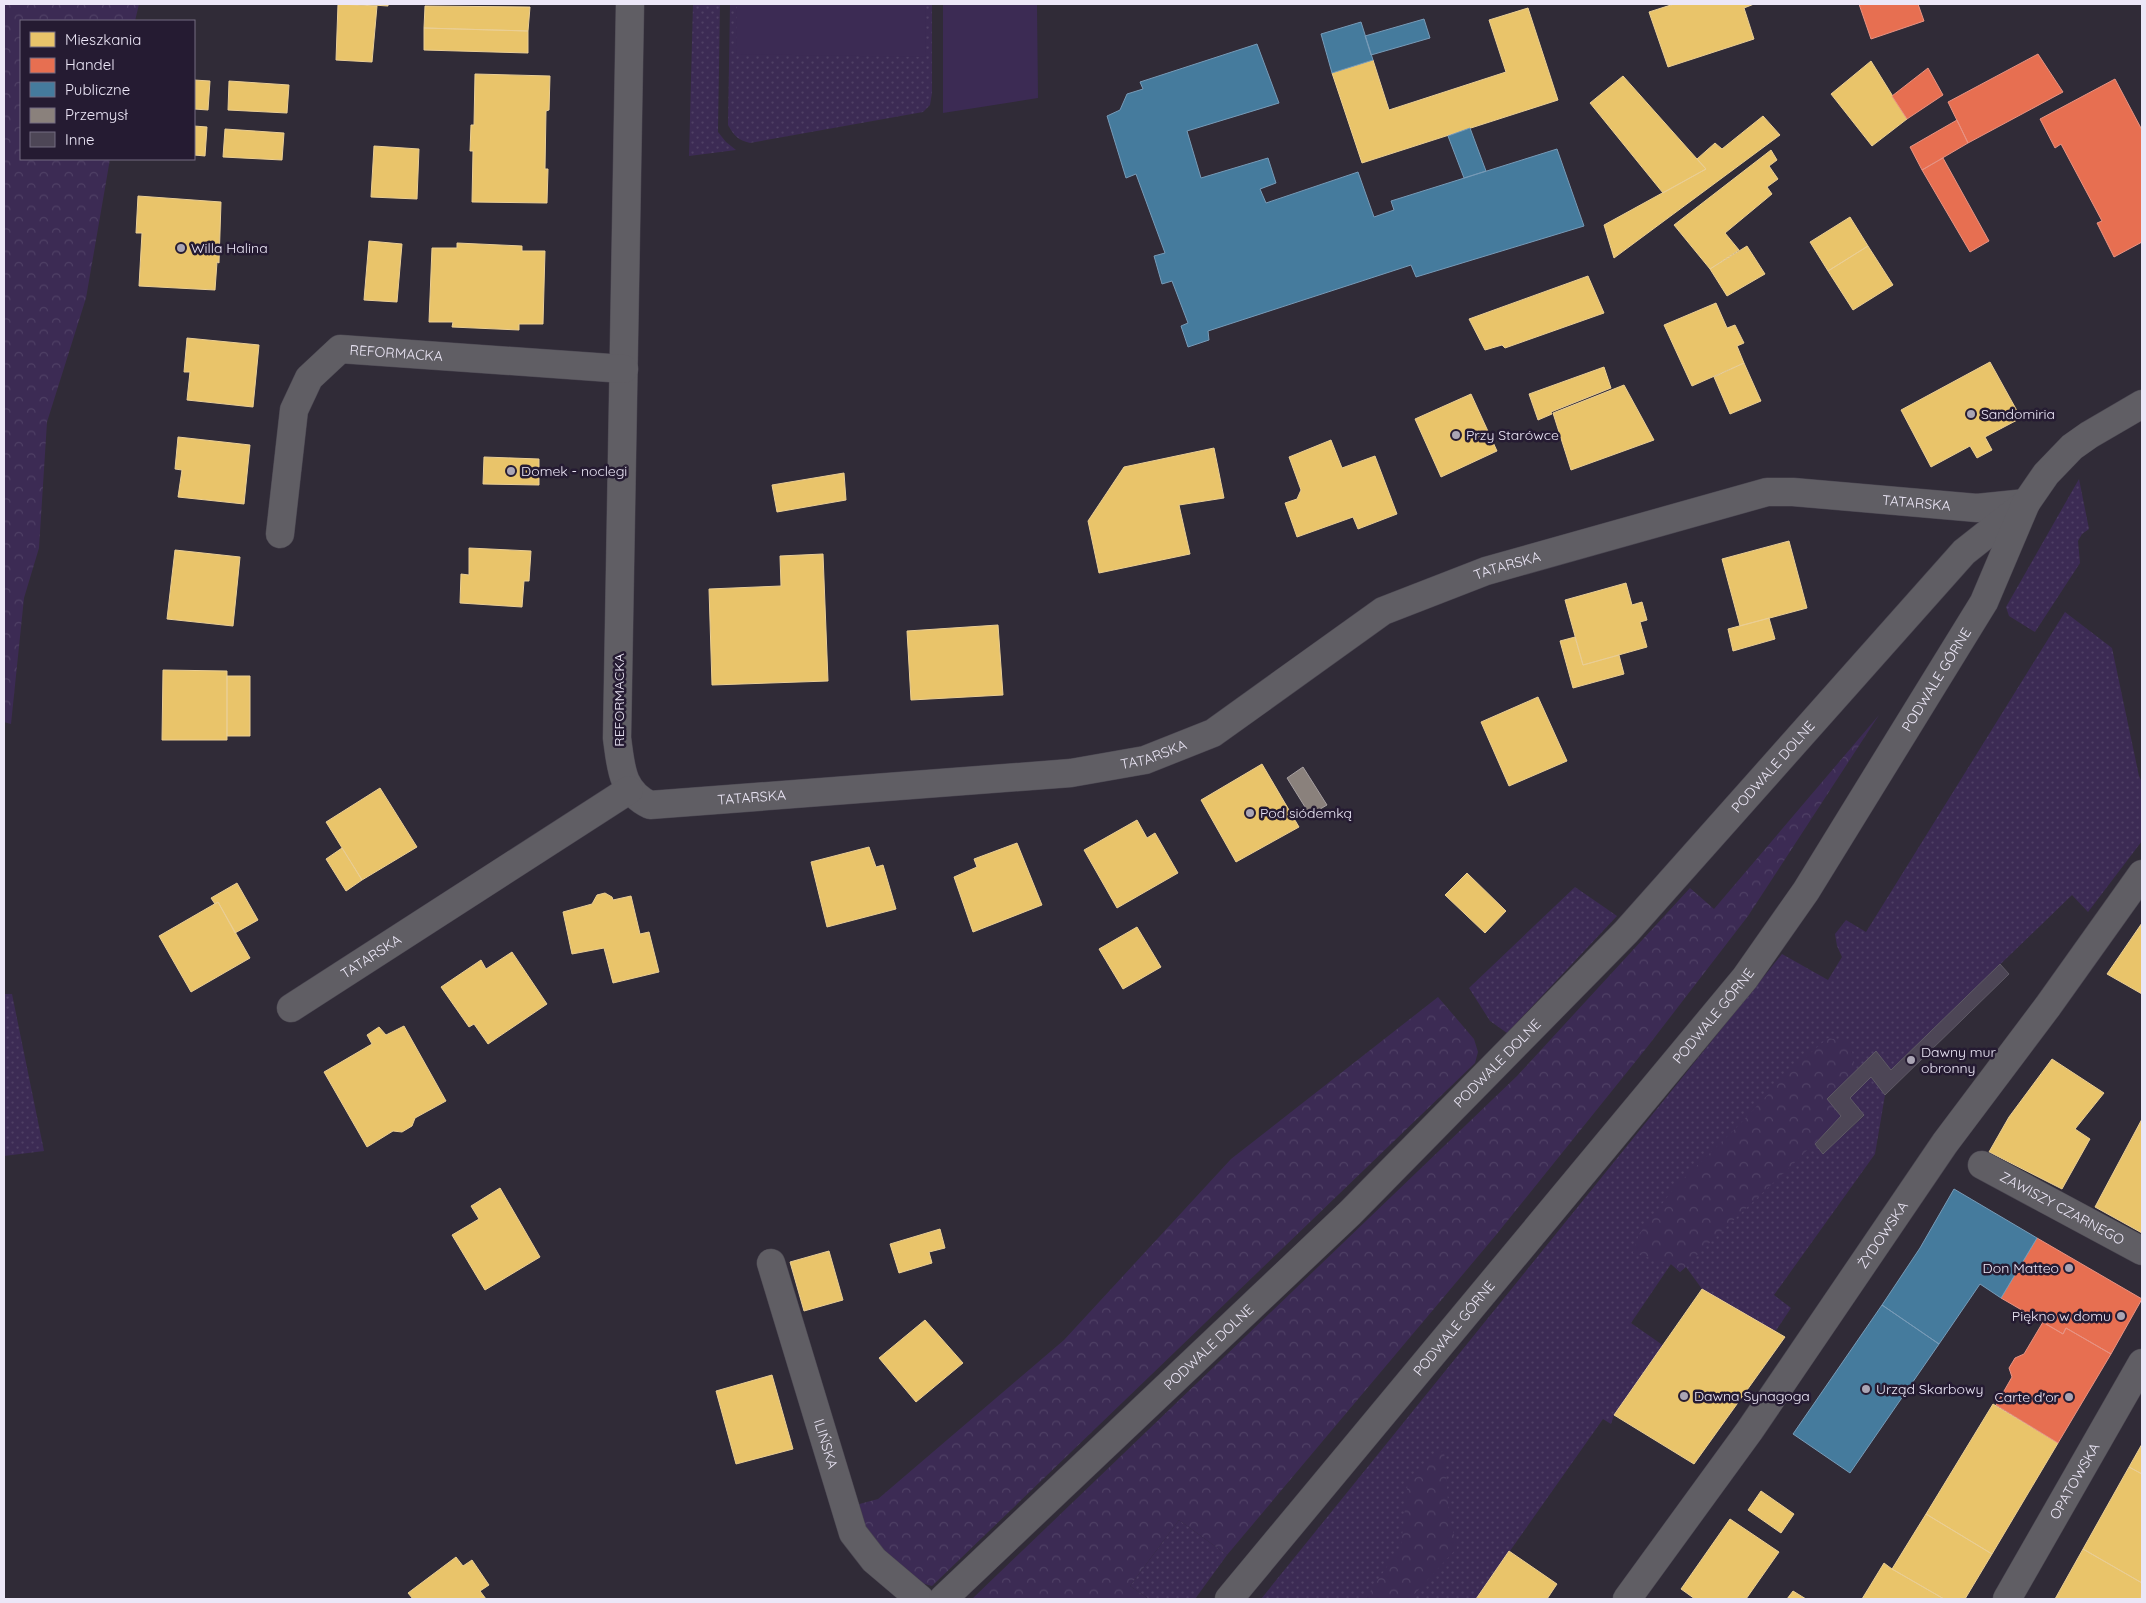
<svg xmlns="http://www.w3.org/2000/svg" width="2146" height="1603" font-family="Quicksand,sans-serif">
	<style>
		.grass { fill: url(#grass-dots) }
		.forest { fill: url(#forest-crowns) }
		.garden { fill: #3c2b54 }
		.homes { fill: #e9c46a; stroke: #eace94 }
		.shops { fill: #e76f51; stroke: #e89383 }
		.public { fill: #457b9d; stroke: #779bb8 }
		.industry { fill: #8a817c; stroke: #a7a0a1 }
		.building { fill: #4d4656; stroke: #5f5a66 }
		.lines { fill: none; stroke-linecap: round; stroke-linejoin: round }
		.minor-casing { stroke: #4a4651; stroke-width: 29 }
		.minor { stroke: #605e64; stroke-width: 28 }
		.poi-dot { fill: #aaa5b4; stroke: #251b32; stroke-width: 2 }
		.labels { text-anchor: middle; stroke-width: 5; stroke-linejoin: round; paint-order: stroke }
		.poi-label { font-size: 14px; fill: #ece7f7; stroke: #251b32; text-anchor: start }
		.street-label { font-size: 14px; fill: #ece7f7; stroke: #251b32 }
	</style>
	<defs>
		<pattern id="grass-dots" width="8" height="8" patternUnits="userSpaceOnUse" patternTransform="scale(1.25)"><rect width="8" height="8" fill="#3c2b54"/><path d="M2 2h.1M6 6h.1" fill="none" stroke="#4f4065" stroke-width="1.8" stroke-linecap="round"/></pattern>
		<pattern id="forest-crowns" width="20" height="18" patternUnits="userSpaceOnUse" patternTransform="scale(1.25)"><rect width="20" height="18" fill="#3c2b54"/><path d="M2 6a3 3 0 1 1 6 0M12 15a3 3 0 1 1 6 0" fill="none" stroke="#4f4065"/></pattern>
	</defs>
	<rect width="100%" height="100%" fill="#302b37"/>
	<path class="grass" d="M693,4h27l-2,128 8,10 10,8 -47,6z
		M730,4h202v89l-2,12 -7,7 -173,31c-12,-3 -16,-7 -22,-18z
		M2079,479l10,50 -7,5 -4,7 2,22 -45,69 -26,-16 -3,-9z
		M2065,612l47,36 27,128 3,6v59l-54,71 -16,-17 -181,175 -15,-19 -49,48 14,17 -26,28 8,10 41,-38 -14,-18 21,-21 14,18 -10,59 -101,141 17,13 -16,24 -73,-43 -16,-22 -6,5 -9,-8 -40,59 33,23 -50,69 -3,9 -8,-5 -127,180h-215l521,-645 46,26 14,-23 -5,-11 -2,-12 11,-14 20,12z
		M1575,887l42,29 -110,117 -17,-12 -21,-33z
		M4,994h8l32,157 -40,5z
		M1179,1520l48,35 -32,44h-46l-19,-13z"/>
	<path class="forest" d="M4,4h135l-4,17h-114v138h89l-24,139 -39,124 -8,126 -15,50 -13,126 -7,-2z
		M1879,715l-131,201 -100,130 -152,189 -269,320 -48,-35 -49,66 19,13h-177l545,-523 173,-188 24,21z
		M1438,997l36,42 4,13 -3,11 -543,523 -14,-4 -58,-51 -8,-25 26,-7 186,-159 167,-181z
		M1828,1038l22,4 6,29 -29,28 14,17c-51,54 -109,103 -161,156l-9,-8 -38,-11 6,-19 36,-47 61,-59 59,-62z
		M1444,1450l5,64 8,34 -47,51h-45l36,-53 7,-66z"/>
	<path class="garden" d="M737,4h189l-1,53 -189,-3z
		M943,4h94l1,94 -95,15z"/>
	<path class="homes" d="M338,4l39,2 -5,56 -36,-2z
		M358,4h30v2z
		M1674,4h80l-10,4 10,31 -86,28 -19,-55z
		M425,6l105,1 -2,24 -104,-3z
		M1528,8l30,92 -196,63 -30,-90 41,-13 16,50 117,-38 -17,-52z
		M424,28l104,3v22l-104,-3z
		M1871,61l36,58 -35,27 -41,-52z
		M475,74l75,2 -1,34 -3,1 -1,58h3l-1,34 -75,-1 1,-51h-3l1,-26h3z
		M1623,76l74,83 9,10 -43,24 -73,-90z
		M194,80l16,1 -2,29 -14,-1z
		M229,81l60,4 -2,28 -59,-3z
		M1763,116l17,19 -166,123 -10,-33 102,-56 -9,-10 18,-16 7,6z
		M194,126l13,1 -2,29 -11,-1z
		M225,129l59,4 -2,27 -59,-3z
		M374,146l45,3 -2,50 -46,-2z
		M1771,150l6,10 -8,6 9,13 -11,8 5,7 -47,39 14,17 -29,19 -36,-44z
		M138,196l83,6 -2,61 -2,-1 -2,28 -76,-4 3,-53h-6z
		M1850,217l18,29 -40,25 -18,-29z
		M369,241l33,3 -5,58 -33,-2z
		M457,243l65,3v5h23l-2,73h-24v6l-67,-3 1,-5h-24l3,-74h25z
		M1747,246l18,28 -38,22 -17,-27z
		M1868,246l25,39 -40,25 -25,-39z
		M1588,276l16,37 -99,35 -3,-3 -17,5 -16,-31z
		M1716,303l11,25 8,-3 9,18 -7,3 7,17 -52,23 -28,-61z
		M187,338l72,7 -6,62 -66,-7 3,-28h-6z
		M1990,362l31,56 -36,19 7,13 -15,8 -7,-12 -39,21 -30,-57z
		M1744,363l17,38 -31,13 -16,-37z
		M1604,367l7,21 -60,24 1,2 -14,6 -9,-26z
		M1624,385l30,55 -83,30 -18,-57z
		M1471,394l26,57 -56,26 -26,-58z
		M178,437l72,8 -6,59 -66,-7 4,-27 -7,-1z
		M1331,440l11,28 33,-12 22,58 -39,15 -5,-12 -56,20 -12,-34 12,-4 4,-9 -12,-33z
		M1214,448l10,50 -45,7 11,49 -91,19 -11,-52 36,-54z
		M484,457l55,2v26l-56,-1z
		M844,473l2,27 -69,12 -5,-27z
		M1789,541l18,67 -67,18 -18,-67z
		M469,548l62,3 -2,30h-5l-2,26 -62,-4 1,-29 8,1z
		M175,550l65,7 -7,69 -66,-7z
		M823,554l5,127 -116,4 -3,-96 72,-3 -1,-30z
		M1626,583l6,22 10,-3 5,18 -7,2 7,25 -64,18 -18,-65z
		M1769,618l6,21 -42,12 -5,-22z
		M998,625l5,70 -92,5 -4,-69z
		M1575,637l8,28 36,-10 5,19 -51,14 -13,-47z
		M163,670l64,1v69h-65z
		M227,676h23v60h-23z
		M1538,697l29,64 -58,25 -28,-64z
		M1262,764l37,63 -63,35 -35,-62z
		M380,788l37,59 -55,33 -36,-58z
		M1137,820l10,18 8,-5 23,40 -61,35 -33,-58z
		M1017,843l25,62 -69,27 -19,-55 23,-10 -3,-8z
		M869,847l7,20 7,-2 13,44 -69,18 -16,-65z
		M342,848l20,32 -16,11 -20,-32z
		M1467,873l39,38 -21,22 -40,-38z
		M237,883l21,37 -23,13 -17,-31 -3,2 -4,-6z
		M605,893l7,4 1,3 18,-4 9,38 9,-2 10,40 -46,11 -9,-35 -32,6 -9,-42 29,-8 5,-9z
		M218,902l32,56 -59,34 -32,-56z
		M2142,923v71l-35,-20z
		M1137,927l24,40 -38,22 -24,-40z
		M512,952l35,52 -59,40 -14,-20 -5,3 -28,-40 40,-27 5,9z
		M404,1026l42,75 -31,17 -3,8 -10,6 -9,-1 -26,16 -43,-75 48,-28 -5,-9 12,-8 7,8z
		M2052,1059l52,34 -29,36 15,10 -28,50 -73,-37 20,-35z
		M2142,1119v114l-47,-26z
		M500,1188l40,69 -55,33 -33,-55 27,-16 -8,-13z
		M940,1229l5,19 -16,4 3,11 -33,10 -9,-29z
		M829,1251l14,49 -39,11 -14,-49z
		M1702,1289l83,48 -91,127 -80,-49z
		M925,1320l38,43 -47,39 -37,-44z
		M772,1375l21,74 -57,15 -20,-73z
		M1993,1404l65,39 -66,111 -66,-40z
		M2142,1444v30l-13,-7z
		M2129,1467l13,7v109l-59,-34z
		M1761,1491l33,23 -13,19 -33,-23z
		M1926,1514l66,40 -27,45h-21l-52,-30z
		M1730,1519l49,33 -33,47h-51l-14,-10z
		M2083,1549l59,34 -1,16h-86z
		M1509,1551l48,33 -10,15h-71z
		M456,1557l7,9 9,-6 17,25 -9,6 6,8h-73l-5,-6z
		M1884,1563l8,6 52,30h-82z
		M1793,1591l13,8h-19z"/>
	<path class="shops" d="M1859,4h59l6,17 -53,18z
		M2038,54l25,38 -95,51 -20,-41z
		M1928,68l15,27 -36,24 -15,-23z
		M2115,79l27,51v112l-28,15 -17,-34 5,-2 -41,-77 -6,4 -15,-29z
		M1957,120l11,23 -46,27 -12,-23z
		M1943,158l46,83 -19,11 -48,-82z
		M2037,1238l105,61 -31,55 -45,-26 -3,6 -62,-36z
		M2043,1322l20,12 3,-6 45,26 -53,89 -62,-38 16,-28 -3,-9 6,-10 9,-4z"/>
	<path class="public" d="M1424,19l6,19 -59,17 -6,-19z
		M1361,22l12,38 -41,13 -11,-39z
		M1257,44l22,59 -92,28 14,47 67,-20 8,25 -16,6 6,14 92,-31 16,45 20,-7 -3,-9 166,-52 27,77 -168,51 -5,-12 -203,66 1,9 -21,7 -7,-21 7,-3 -16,-42 -10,3 -8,-28 11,-3 -29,-79 -10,4 -19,-62 13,-6 7,-16 16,-5 -3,-7z
		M1470,128l16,43 -22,7 -16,-42z
		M1954,1189l83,49 -36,60 -21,-14 -41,60 -57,-39 38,-57z
		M1882,1305l57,39 -89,129 -57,-39z"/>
	<path class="industry" d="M1303,767l24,38 -17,10 -23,-37z"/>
	<path class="building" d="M2000,964l9,10 -124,121 -14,-18 -21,21 14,17 -41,39 -8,-10 26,-28 -14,-17 49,-48 15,19z"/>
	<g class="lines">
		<g class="minor-casing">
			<g id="minor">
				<path id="s1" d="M630,4l-13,734c4,29 4,53 33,67l421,-32 74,-13 68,-27 170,-122 103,-40 281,-79h26l184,16 49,-5"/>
				<path id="s2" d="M280,534l14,-124 15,-32 31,-29 284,20"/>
				<path id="s3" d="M291,1008l338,-218"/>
				<path id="s4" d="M1982,1165l160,86"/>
				<path id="s5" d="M771,1263l82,270 21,27 46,39"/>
				<path id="s6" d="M943,1599l407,-386 276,-281 338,-380 62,-49"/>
				<path id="s7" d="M1229,1599l516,-621 61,-87 178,-289 42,-99 20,-29 26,-27 17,-12 53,-31"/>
				<path id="s8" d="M1627,1599l123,-169 195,-287 103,-137 94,-132"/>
				<path id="s9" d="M2007,1599l135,-236"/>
			</g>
		</g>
		<use href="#minor" class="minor"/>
	</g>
	<g class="poi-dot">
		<circle cx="181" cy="248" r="5"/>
		<circle cx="1971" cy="414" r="5"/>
		<circle cx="1456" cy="435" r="5"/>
		<circle cx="511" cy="471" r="5"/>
		<circle cx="1250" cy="813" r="5"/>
		<circle cx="1911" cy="1060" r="5"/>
		<circle cx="2069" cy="1268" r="5"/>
		<circle cx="2121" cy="1316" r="5"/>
		<circle cx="1866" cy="1389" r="5"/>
		<circle cx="1684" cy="1396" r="5"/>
		<circle cx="2069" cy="1397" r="5"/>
	</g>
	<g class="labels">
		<g class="poi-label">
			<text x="191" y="253">Willa Halina</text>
			<text x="1981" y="419">Sandomiria</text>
			<text x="1466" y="440">Przy Starówce</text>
			<text x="521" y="476">Domek - noclegi</text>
			<text x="1260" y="818">Pod siódemką</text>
			<text x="1921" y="1057">Dawny mur<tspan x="1921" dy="16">obronny</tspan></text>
			<text x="2059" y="1273" text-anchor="end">Don Matteo</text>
			<text x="2111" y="1321" text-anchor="end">Piękno w domu</text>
			<text x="1876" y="1394">Urząd Skarbowy</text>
			<text x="1694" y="1401">Dawna Synagoga</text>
			<text x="2059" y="1402" text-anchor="end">Carte d'or</text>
		</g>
		<g class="street-label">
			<text dy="5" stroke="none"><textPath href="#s2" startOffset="259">REFORMACKA</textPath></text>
			<text dy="5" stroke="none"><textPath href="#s1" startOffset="2145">TATARSKA</textPath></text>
			<text dy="5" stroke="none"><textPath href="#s1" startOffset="1725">TATARSKA</textPath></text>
			<text dy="5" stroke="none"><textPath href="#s7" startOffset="1162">PODWALE GÓRNE</textPath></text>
			<text transform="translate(619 700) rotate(-90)" y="5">REFORMACKA</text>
			<text dy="5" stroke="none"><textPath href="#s1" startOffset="1320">TATARSKA</textPath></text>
			<text dy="5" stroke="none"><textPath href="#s6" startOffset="1176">PODWALE DOLNE</textPath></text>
			<text dy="5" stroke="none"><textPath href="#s1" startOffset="915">TATARSKA</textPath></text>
			<text dy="5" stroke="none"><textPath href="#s3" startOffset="95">TATARSKA</textPath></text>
			<text dy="5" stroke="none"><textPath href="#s7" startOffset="758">PODWALE GÓRNE</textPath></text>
			<text dy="5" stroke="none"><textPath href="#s6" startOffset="771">PODWALE DOLNE</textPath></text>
			<text dy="5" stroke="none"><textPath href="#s4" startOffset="91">ZAWISZY CZARNEGO</textPath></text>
			<text dy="5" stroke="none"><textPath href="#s8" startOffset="445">ŻYDOWSKA</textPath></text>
			<text dy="5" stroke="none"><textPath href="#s7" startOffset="352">PODWALE GÓRNE</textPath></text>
			<text dy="5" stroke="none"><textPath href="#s6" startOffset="366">PODWALE DOLNE</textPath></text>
			<text dy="5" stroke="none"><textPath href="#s5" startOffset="189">ILIŃSKA</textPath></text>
			<text dy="5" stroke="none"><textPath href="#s9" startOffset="136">OPATOWSKA</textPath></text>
		</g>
	</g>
	<rect width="2146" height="1603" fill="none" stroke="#ece7f7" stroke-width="10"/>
	<rect x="20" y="20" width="175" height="140" fill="#251b32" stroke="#756d81"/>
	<rect x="30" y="32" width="25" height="15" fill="#e9c46a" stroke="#756d81"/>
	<text x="65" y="45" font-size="15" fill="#ece7f7">Mieszkania</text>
	<rect x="30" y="58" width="25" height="15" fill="#e76f51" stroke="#756d81"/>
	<text x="65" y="70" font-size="15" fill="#ece7f7">Handel</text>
	<rect x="30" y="82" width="25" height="15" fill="#457b9d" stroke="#756d81"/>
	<text x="65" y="95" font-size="15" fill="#ece7f7">Publiczne</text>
	<rect x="30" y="108" width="25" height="15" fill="#8a817c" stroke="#756d81"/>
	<text x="65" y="120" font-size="15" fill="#ece7f7">Przemysł</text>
	<rect x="30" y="132" width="25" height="15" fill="#4d4656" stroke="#756d81"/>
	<text x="65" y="145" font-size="15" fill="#ece7f7">Inne</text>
</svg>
